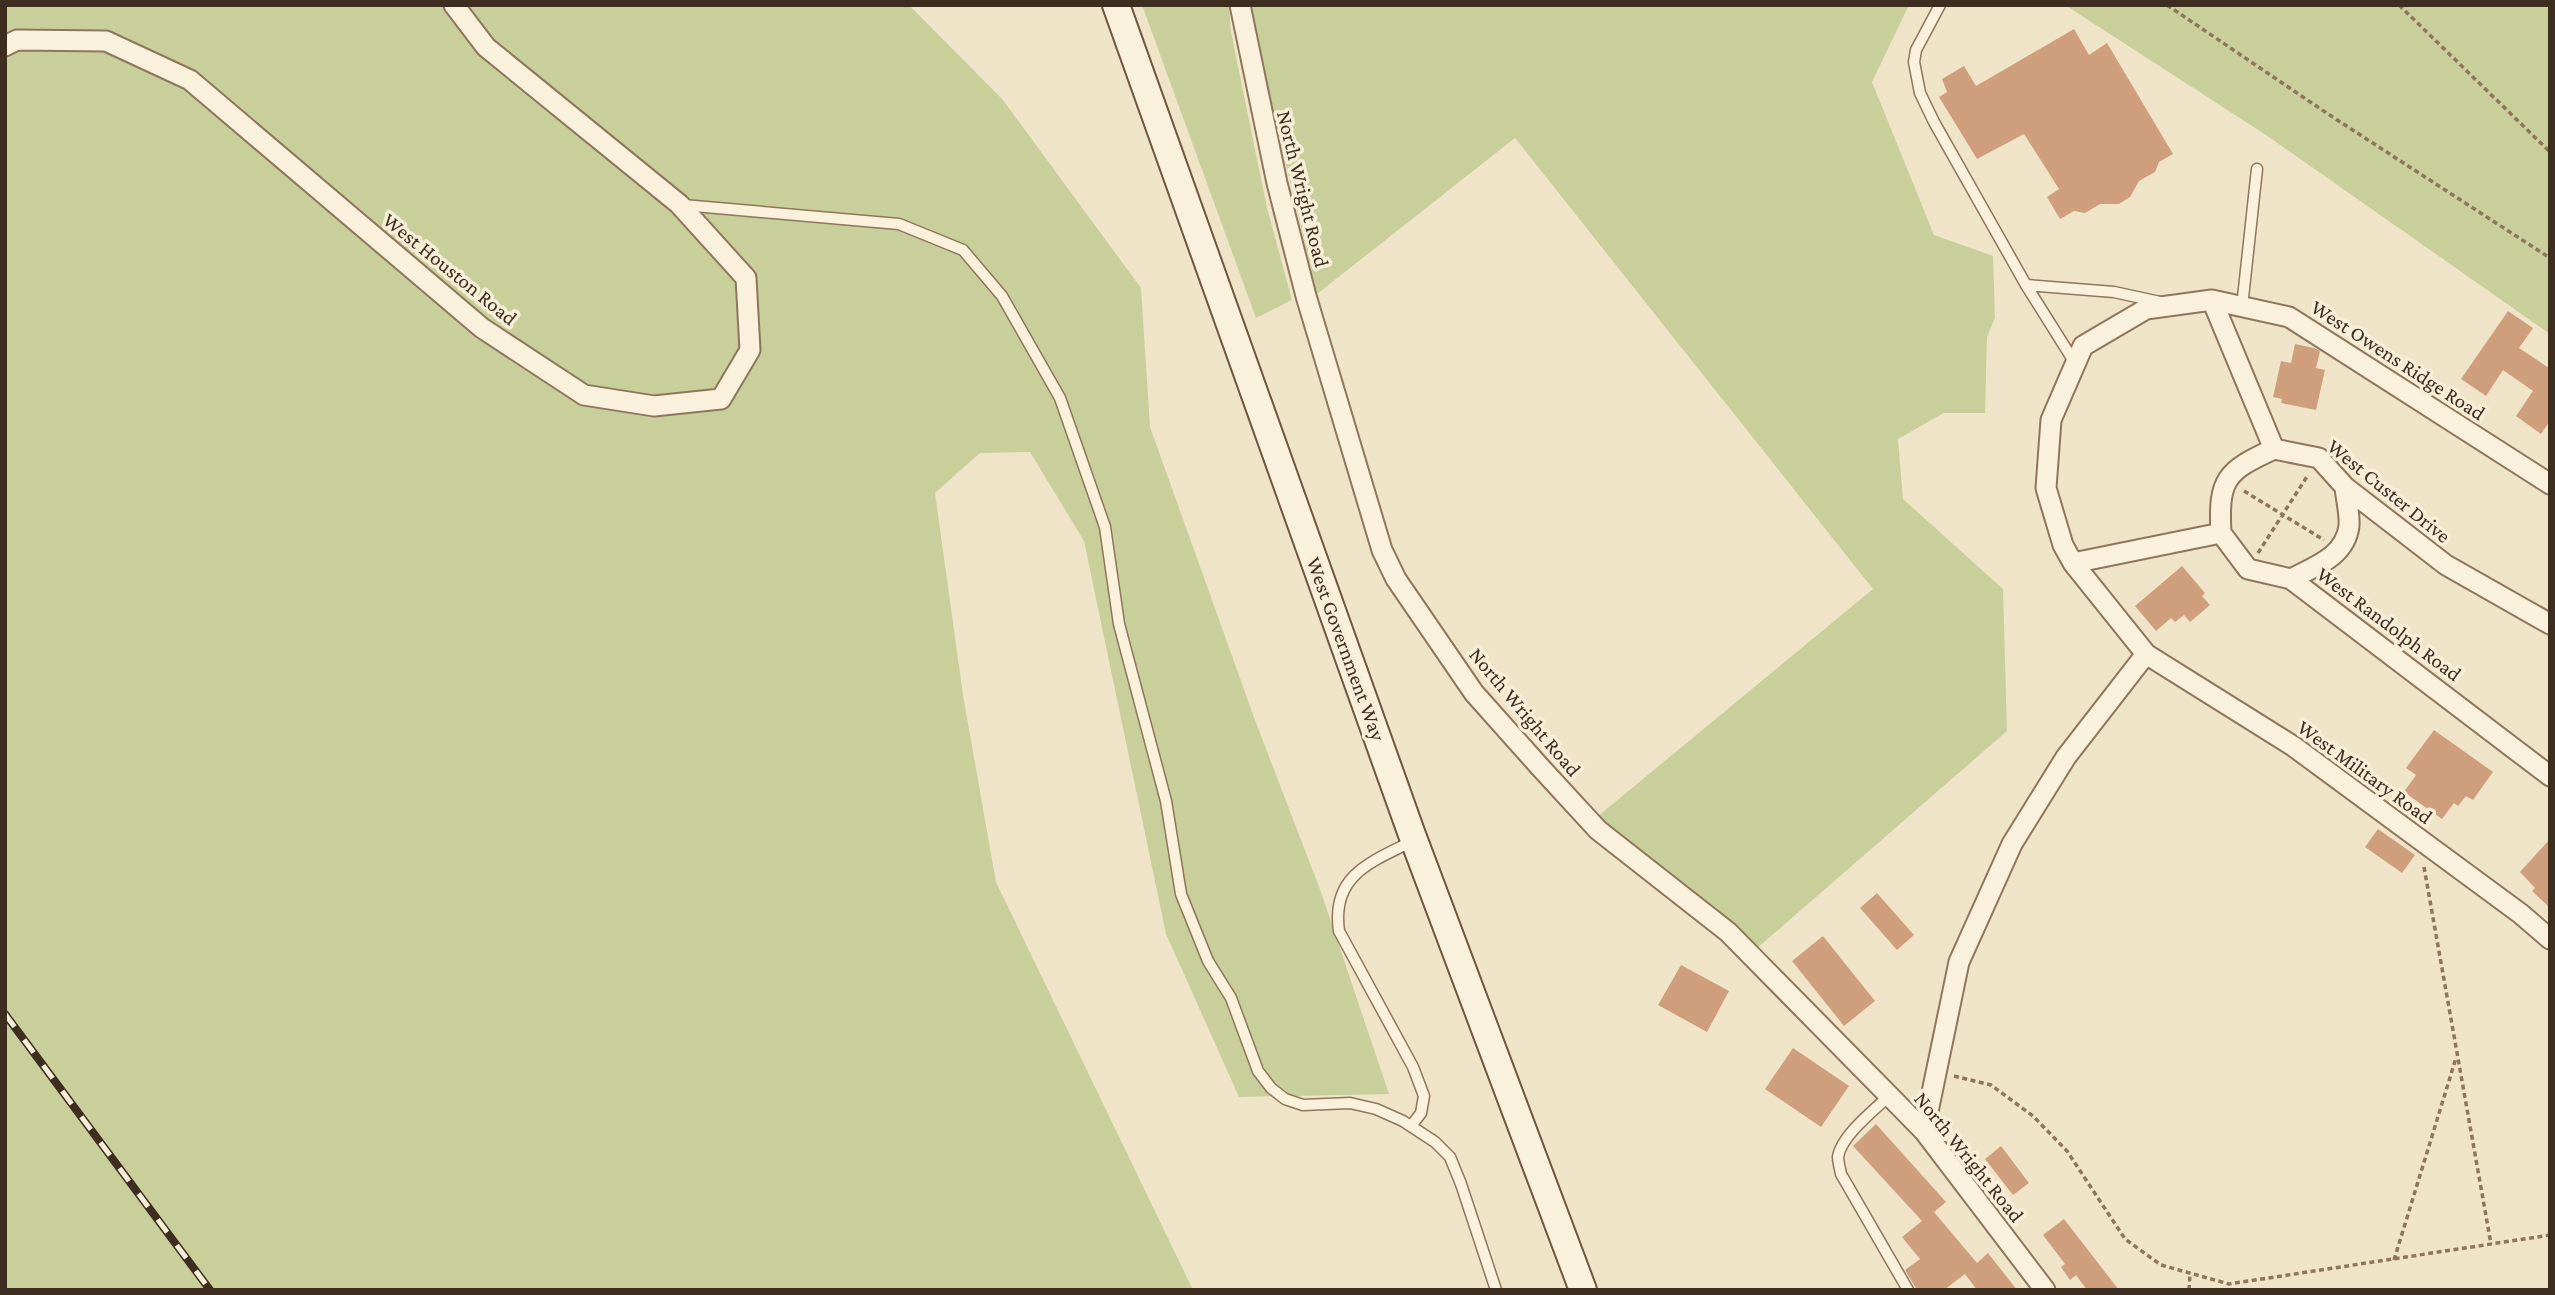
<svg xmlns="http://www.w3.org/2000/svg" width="2555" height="1295" font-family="'Crimson Pro',serif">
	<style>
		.green { fill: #c9cf9b }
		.building { fill: #cf9f7d }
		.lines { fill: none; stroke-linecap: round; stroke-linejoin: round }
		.lane-casing { stroke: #8d765c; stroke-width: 13 }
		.street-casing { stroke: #8d765c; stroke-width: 23 }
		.secondary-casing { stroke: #6f573f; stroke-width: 30 }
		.path { stroke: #8d765c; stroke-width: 3.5; stroke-dasharray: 5 3.5; stroke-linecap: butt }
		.lane { stroke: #faf1dc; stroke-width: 10 }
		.street { stroke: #faf1dc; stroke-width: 19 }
		.secondary { stroke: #faf1dc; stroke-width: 26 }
		.rail-casing { stroke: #3d2e20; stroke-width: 8 }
		.rail { stroke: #f7eed8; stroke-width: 5; stroke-dasharray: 16; stroke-linecap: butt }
		.labels { text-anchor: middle; stroke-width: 7; stroke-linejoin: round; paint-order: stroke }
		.street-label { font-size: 21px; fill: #3d2e20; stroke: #f7eed8 }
	</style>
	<rect width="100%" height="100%" fill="#f0e4c8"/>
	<path class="green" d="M5,5h904l94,95 138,188 9,139 105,293 66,172 68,202 -150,3 -73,-163 -82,-393 -54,-89 -50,1 -45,40 28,202 33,187 197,408h-1188z
		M1142,5h87l2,27 36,176 25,92 -36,18z
		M1248,5h661l-37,77 62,153 59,21 2,62 -8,19 -2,76h-41l-46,26 5,60 100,90 4,142 -251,218 -159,-132 276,-228 -358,-451 -198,156z
		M2065,5h485v329l-284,-199z"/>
	<path class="building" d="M2074,29l15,26 18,-12 66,111 -14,8 -4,10 -16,9 -9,16 -11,7h-19l-15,9 -11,-2 -14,8 -13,-22 12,-8 -35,-55 -47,25 -38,-62 8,-5 -5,-13 22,-13 12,20z
		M2508,311l25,17 -14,20 30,20 1,-2v55l-9,13 -25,-18 17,-25 -30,-21 -17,26 -25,-17z
		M2295,344l19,4 6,3 -4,17 9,2 -9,40 -35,-7 1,-4 -9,-2 8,-36 10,2z
		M2182,566l23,27 -3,3 8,9 -20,17 -6,-7 -9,7 -4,-4 -15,13 -21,-25z
		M2434,730l59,42 -20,28 -7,-4 -8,10 -4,-3 -12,16 -38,-27 12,-17 -10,-7z
		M2378,829l37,26 -13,18 -37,-26z
		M2550,839v69l-18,-17 3,-3 -15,-16z
		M1877,893l37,42 -17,15 -37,-42z
		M1823,936l52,65 -31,25 -52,-65z
		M1681,965l48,26 -22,41 -49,-27z
		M1793,1048l56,38 -28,41 -56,-38z
		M1876,1124l70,78 -12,10 43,51 11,-10 29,37h-40l-12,-16 -21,16h-27l-12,-20 15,-11 -18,-22 20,-16 -69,-75z
		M2001,1146l28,37 -16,12 -28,-36z
		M2064,1219l55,71h-32l-11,-15 -6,5 -9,-13 4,-3 -22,-29z"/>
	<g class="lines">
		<g class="lane-casing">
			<path id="lane" d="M1940,5l-24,45 -2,12 6,31 14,29 92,163 49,78
				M683,205l216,19 64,26 39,46 58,102 45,129 14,97 47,177 15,93 27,67 23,37 27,73 13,17 14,11 18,6 47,-2 26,6 27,12 32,21 15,15 11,27 35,106
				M2026,285l88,7 46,10
				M2242,307l15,-138
				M1889,1096c-15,14 -48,40 -51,61 0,5 2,11 3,17l67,116
				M1411,1126l10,-13 3,-17 -11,-29 -74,-136c-8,-56 32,-69 74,-90"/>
		</g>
		<g class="street-casing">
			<path id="street" d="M1240,5l37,178 29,113 76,254 14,29 78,114 66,74 58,63 130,102 196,199 121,159
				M5,46l12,-6 89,1 84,39 292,248 102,67 70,11 67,-7 29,-49 -4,-72 -67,-74 -193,-157 -32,-42
				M2212,300l77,17 261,167
				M2221,533c-3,-54 5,-62 53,-84
				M2073,563l148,-30 27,36 43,10 259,197
				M2291,579c24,-13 54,-22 58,-53 1,-12 -3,-27 -4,-39
				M2550,624l-104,-59 -101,-78 -26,-29 -45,-9 -62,-149 -66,9 -63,37 -32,74 -5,68 17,57 10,18 73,91 147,92 228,168 29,25
				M1924,1131l35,-169 53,-118 54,-87 80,-103"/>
		</g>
		<g class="secondary-casing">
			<path id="secondary" d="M1116,5l295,827 172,458"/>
		</g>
		<path class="path" d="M2167,5l161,109 222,144
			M2399,5l151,147
			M2244,491l80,49
			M2258,553l50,-78
			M2424,867l67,377
			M1954,1076l37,9 42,31 34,35 58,88 36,26 68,19 321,-49
			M2394,1260l62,-202
			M2189,1290l1,-17"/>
		<use href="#lane" class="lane"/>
		<use href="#street" class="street"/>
		<use href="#secondary" class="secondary"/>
		<g class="rail-casing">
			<path id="rail" d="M5,1014l205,276"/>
		</g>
		<use href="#rail" class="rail"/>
	</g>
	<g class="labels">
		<g class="street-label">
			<text transform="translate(1303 189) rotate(76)" y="7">North Wright Road</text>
			<text transform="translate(450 269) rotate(39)" y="7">West Houston Road</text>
			<text transform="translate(2398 360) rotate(33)" y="7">West Owens Ridge Road</text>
			<text transform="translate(2389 491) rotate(39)" y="7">West Custer Drive</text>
			<text transform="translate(2389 624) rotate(37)" y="7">West Randolph Road</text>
			<text transform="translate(1346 649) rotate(70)" y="7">West Government Way</text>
			<text transform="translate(1525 712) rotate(50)" y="7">North Wright Road</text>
			<text transform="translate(2365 772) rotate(36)" y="7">West Military Road</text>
			<text transform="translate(1969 1157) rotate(51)" y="7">North Wright Road</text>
		</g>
	</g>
	<rect width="2555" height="1295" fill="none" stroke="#3d2e20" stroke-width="14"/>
</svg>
